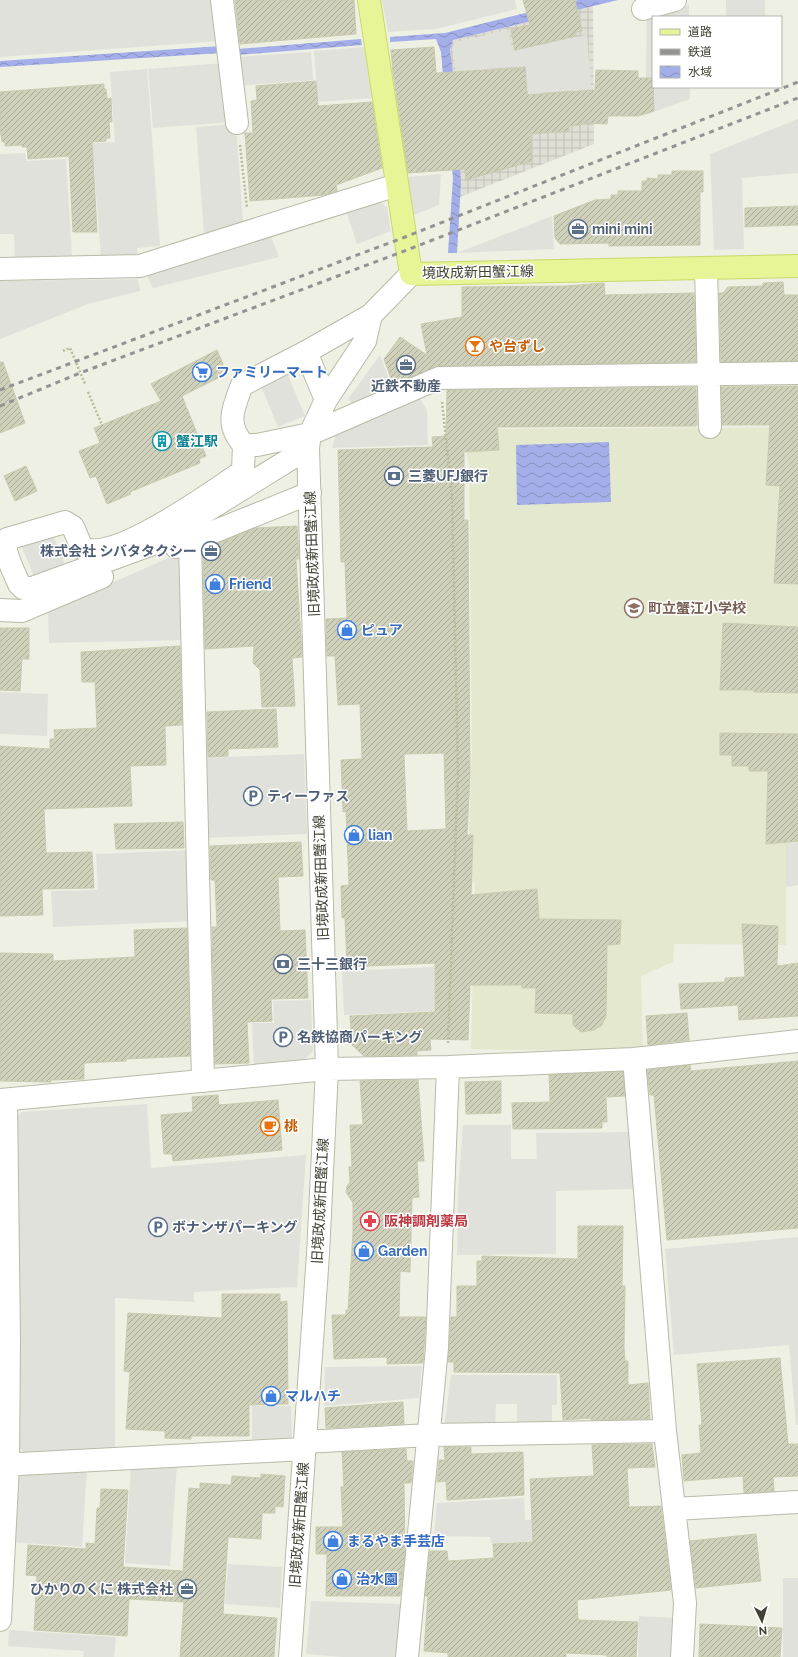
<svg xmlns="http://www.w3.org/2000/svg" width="798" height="1657" font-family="Raleway,'Noto Sans JP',sans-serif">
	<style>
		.industrial { fill: url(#industrial-grid) }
		.education { fill: #e4e8ce }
		.parking { fill: #e1e1dc }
		.water { fill: url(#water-waves) }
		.building { fill: url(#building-hatch); stroke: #c9cbae; fill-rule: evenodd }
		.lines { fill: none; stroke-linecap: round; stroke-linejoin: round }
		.minor-casing { stroke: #b8bba7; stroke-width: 24 }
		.major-casing { stroke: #c9d969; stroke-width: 24 }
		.path { stroke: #b8bb9a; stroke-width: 2.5; stroke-dasharray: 2 2; stroke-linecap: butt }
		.minor { stroke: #fff; stroke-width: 22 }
		.major { stroke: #e7f597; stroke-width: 22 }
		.rail { stroke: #939393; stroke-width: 3; stroke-dasharray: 5 5; stroke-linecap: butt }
		.labels { text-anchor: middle; stroke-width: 3; stroke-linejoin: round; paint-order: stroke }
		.service-label { font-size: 14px; font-weight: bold; fill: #4e5e75; stroke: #fff; text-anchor: start }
		.street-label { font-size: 14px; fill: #414234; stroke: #fff }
		.food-label { font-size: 14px; font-weight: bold; fill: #c56008; stroke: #fff; text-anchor: start }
		.shop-label { font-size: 14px; font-weight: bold; fill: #366cbe; stroke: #fff; text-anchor: start }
		.culture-label { font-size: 14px; font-weight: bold; fill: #0d838f; stroke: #fff; text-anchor: start }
		.education-label { font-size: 14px; font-weight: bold; fill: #785e54; stroke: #fff; text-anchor: start }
		.health-label { font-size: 14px; font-weight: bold; fill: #be3a42; stroke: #fff; text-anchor: start }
	</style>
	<defs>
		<pattern id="industrial-grid" width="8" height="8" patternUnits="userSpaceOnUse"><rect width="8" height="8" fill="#dfdfd6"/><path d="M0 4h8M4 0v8" fill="none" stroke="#c1c1b8"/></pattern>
		<pattern id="water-waves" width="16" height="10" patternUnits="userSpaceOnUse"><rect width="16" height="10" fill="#a4aee9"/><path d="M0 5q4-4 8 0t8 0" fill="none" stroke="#878fbe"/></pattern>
		<pattern id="building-hatch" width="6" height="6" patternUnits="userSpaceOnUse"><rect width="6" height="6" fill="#d0d1ba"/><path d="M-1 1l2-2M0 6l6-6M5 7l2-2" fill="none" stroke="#aaab98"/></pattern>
	</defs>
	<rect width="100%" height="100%" fill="#eef0e4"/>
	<path class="industrial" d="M593,6l1,138 -134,53 1,-14 -6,-97 -5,-36 3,-10z"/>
	<path class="education" d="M798,427v416l-12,1v101l-112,-1 -1,18 -32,14 2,76 -172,-3 4,-166 -8,-1 5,-131 -3,-286 -7,-36z"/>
	<path class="parking" d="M0,0h214l6,41 -220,16z
		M382,0h133l2,9 -81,20 -48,3z
		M726,0h39v17h-39z
		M689,5v12h-36v70h37v12l-45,16 2,-97z
		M508,30l5,21 74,-16 4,54 -63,5 -2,-28 -70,5 -4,-21 3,-8z
		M364,47l9,51 -55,4 -4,-51z
		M311,52l2,28 -74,6 -3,-29z
		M223,63l9,59 -79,6 -5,-59z
		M147,69l13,177 -23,2v6l-36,3 -9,-114 23,-1 -5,-70z
		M798,119v54l-56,5 2,71 -30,1 -4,-96z
		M236,124l7,98 -39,12 -8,-107z
		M25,153l1,8 40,-2 6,97 -57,3 -1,-25h-14v-80z
		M441,174l-2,31 -25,10 -6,-38z
		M374,199l13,8 4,24 -34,13 -12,-36z
		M552,216l2,33 -97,4z
		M270,234l9,23 -126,31 -7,-14z
		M138,279l2,12 -52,13 -88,35v-58z
		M380,355l13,35 -40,16 -5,-7z
		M287,373l18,43 -27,11 -18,-43z
		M419,397l8,13 1,35 -96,3 5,-17z
		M52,532l14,35 -31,12 -14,-34z
		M184,551l2,89 -137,3 -1,-32z
		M0,692l48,2 -1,42 -47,-2z
		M304,754l3,80 -104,4 -4,-80z
		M798,843v42l-12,2v-43z
		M193,850l2,71 -142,6 -2,-36 47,-1 -2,-36z
		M434,967v44l-90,4 -2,-44z
		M311,1000l2,51 -16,16 -43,2 -2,-46h22l-1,-22z
		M147,1104l4,64 155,-13 -9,132 -103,5v10l-79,-4v153l-87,6 -9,-9 -5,-327 7,-9z
		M463,1125h48v34h26l-1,-26 94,-1 4,57 -78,2v63l-99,1 1,-63z
		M798,1237v188h-2l-7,-80 -115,10 -9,-106z
		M422,1366l-3,32 -95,8 1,-39z
		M451,1375h106v30h-5v20h-35v-21h-21l-1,25 -51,-1z
		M252,1406h39l1,34 -40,4z
		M177,1463l-7,103 -45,-3 6,-97z
		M87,1468l-5,79 -72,-5 8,-69z
		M524,1498l1,22 64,-3 1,22 -99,4 -1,-6 -56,-1 3,-33z
		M228,1564l54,3 -2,41 -55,-4z
		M783,1578h15v79h-15z
		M311,1601l91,3 -5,53h-55l-36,-3z
		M639,1616l36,2 -2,39h-35z
		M9,1630l107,7 -2,20h-31l1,-6 -76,-5z"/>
	<path class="water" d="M578,0h40l-165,40 -3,10 5,36 -11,1 -3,-35 -5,-13 -46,3v-5l55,-4z
		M361,39l1,6 -125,10 -16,-2 -221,14v-6l221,-15 17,3z
		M456,100l5,83 -4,70h-9l5,-75 -7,-77z
		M609,442l2,60 -94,3 -1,-60z"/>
	<path class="building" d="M235,0h119l2,34 -116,10z
		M523,0h52l7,31 -6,1v4l-61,14 -4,-21 19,-4z
		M434,47l2,26 89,-5 2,27 68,-5 1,-20 42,1v7h15l1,33 -16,5h-30l-1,8 -26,-1v2l-12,1v5l-39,3 2,27 -66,19 -1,-11 -57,4 -15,-101 -2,-22z
		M316,81l2,25 54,-4 10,66 -46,17 1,6 -13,4 -74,6 -5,-68h8l-2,-32 6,-1 -1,-14z
		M104,84v5h2l1,10 4,-1 1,24h-3l1,16h-4v3l-14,1 5,90h-24l-4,-76 -41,3 -1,-12h-5v-2l-17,1v-4h-3l-2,-13v-37z
		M672,171h31v21h-3v53l-91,1v-3l-49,1 -5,-6 -1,-22 41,-16 16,-1v-4h7v-4h24v-10h5v-3l11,1v-4h14z
		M798,206v19l-53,2v-19z
		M783,282l1,13h14v66l-77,1 -2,-69h4l5,-6 35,-1v-3z
		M604,283l1,12 89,-2 2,69 -257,4 -46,18 -9,-25 16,-22 27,18 -6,-31 41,-7v-30l104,-1z
		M217,350l6,14v6l-5,8 -36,18 24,60 -7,3 1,4 -70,29 1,2 -24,10 -11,-28 -6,2 -11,-27 21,-8 -6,-15 67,-27 -10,-17z
		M0,362h3l22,61 -25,10z
		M798,386v198l-24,-1 6,-97 -14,-1 4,-60h-48l-1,-38z
		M696,387l1,38 -1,1 -199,1 2,23 -35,2v68h4l2,254 -3,61h6l-2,60 66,-6 2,30 82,1 -1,24 -13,1 -1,71 -4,9 -8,5 -13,2 -8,-7v-11l-38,-1 1,-25h-14v-3h-52l-2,55 -38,-1 1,11 -14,1v4l-53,1 -12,-11 -2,-29 85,-4v-49l-88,4 -2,-49h-3l-1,-32 8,-1 -3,-74 -3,1 -2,-52 21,-1 -2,-55 -22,1 -3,-49h-8l-1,-37 21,-1 -2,-56h-4l-3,-112 95,-3 -1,-10 14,-1 1,-46zM444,753l2,76 -39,2 -3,-77z
		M26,466l11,25 -22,10 -11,-25z
		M297,526l2,33h-3l6,98 -10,1 3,48 -33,1 -2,-37 -7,-7 1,-17 -49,3 -2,-99 53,-22z
		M723,623l75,4v66l-44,-1v-2h-34z
		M0,628h29v31h-7l-2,32 -20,-1z
		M180,646l2,79 -17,1 1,39 -36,1 2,40 -88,3 2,44 46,-1 2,36 -52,1 1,26 -43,1v-170l50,3v-10h5l-1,-9 43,-2 -2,-46h-13l-1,-30z
		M276,709l2,38 -50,2v7l-20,1 -1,-45z
		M720,733l78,1v107l-32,3 2,-73h-19v-5h-17v-11h-12z
		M183,822l1,26 -68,1 -2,-25z
		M301,842l2,34 -25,1 2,54 25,-1 3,68 -37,1 1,22 -25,1 2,41 -34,1 -3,-137h5l-2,-47h-4l-1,-34z
		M742,924l36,2 -1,40 21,-3v53l-59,4 -1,-15 -57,4 -2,-25 46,-2v-4l20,-1z
		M187,928l3,128 -64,3v2l-42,2v16l-33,1v2l-51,-1v-128l53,1v7l82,-4 -1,-27z
		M687,1013l2,27 -41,5 -2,-29z
		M798,1061v167l-131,12 -13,-145h-4l-3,-25 43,-5 1,6z
		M623,1072l2,24 -19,1 1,25h-5v6l-89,1 -1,-26 38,-1 -1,-27z
		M418,1080l6,81h-7l2,36 -7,1 -2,74 -10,-1 -1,46h27l-3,46 -36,1v-7l-53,2 -2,-44h14v-5h2l5,-78v-29l-7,-11 1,-6 3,-4 -1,-15h3l-2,-42h13l-3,-44z
		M501,1081v32l-35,1 -1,-32z
		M218,1095l1,10 59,-5 4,50 -109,11 -1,-7h-8l-3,-39 32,-3 -1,-15z
		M578,1226h45l-1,60h3l-1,62 1,13h3v24l20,-2 2,36 -59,1v-2l-28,2 -3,-47 -106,-1v-10h-6l3,-45h6v-31h20v-25h5v-5l96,3z
		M222,1294h58v8l7,-1 1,103 -39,1v31h-58v3l-26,-1v-7l-39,-2 4,-57 -6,-1 4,-58 94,5z
		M780,1358l8,86h10v32l-25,1 1,14 -30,2 -1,-17 -59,5 -2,-26 19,-2 -2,-28h3l-5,-61z
		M403,1402l1,22 -78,4 -1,-20z
		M652,1444l3,23 -28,1 2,39 32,-1 10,84 -94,10 1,20 60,2 -2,35h-29v-2l-41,-2v4h-118v-4l-24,-2 4,-55h-3l5,-45h17l1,10 46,-3 -1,-14 40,-2 -3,-63 64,-3 -2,-31z
		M444,1447h27v7l52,-2 1,43 -77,5 -1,-19 -9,1 2,-22h6z
		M406,1449l1,12h6l-2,22h-7l1,69 -5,44h-74l1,-42h-11v-27h27l-2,-40h3l-2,-35z
		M261,1474l24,2 -2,31 -8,-1v7h-13l-1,26 -33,-2 -5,77 54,4 -3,39h-94l4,-55 -55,-3 -2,37 -93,-6 3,-54 -11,-1 2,-30 58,4v-6l9,1 2,-36h3l1,-19 27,1 -5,77 60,4 6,-83 11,1v-6l31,2 1,-9 29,2z
		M756,1534l5,47 -65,7 -6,-47z
		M700,1624l82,4 -2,29h-81z"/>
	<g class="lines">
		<g class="minor-casing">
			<path id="minor" d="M222,0l15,123
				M643,9l32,-9
				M706,268l4,159
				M0,269l140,-3 257,-81
				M371,315l-65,37 -64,33c-9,23 -17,40 2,60h13l53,-11 129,-56 359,-5
				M306,352l20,48
				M244,445l-1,26c-29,20 -128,92 -161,77l-9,-21 -8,-5 -58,17c-6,9 8,35 12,45l4,4h9l121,-44 155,-96
				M190,541l13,540
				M176,547l134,-54
				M0,610l22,1 80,-34
				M634,1059l31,372 20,172 -3,54
				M0,1100l327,-31 121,-2 186,-8 164,-18
				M305,1442l124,-7 236,-4
				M0,1465l304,-16
				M674,1509l124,-7
				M0,1620l8,-155 1,-126 -3,-239
				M290,1657l28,-403 9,-185 -19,-621 2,-14 16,-34 39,-59 6,-26 40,-41
				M407,1657l30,-309 11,-281"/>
		</g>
		<g class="major-casing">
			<path id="major" d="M369,0l42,274 387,-8"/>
		</g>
		<path class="path" d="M240,145l7,63
			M63,351l7,-3 15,36
			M88,392l14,33
			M442,402l10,94 6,277 -10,270"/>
		<use href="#minor" class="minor"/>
		<use href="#major" class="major"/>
		<path class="rail" d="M0,390l405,-153 393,-155
			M0,406l80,-33 327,-123 391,-152"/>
	</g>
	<defs>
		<g id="office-ring" transform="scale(1)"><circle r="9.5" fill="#fff" stroke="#5c6f8a" stroke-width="1.5"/><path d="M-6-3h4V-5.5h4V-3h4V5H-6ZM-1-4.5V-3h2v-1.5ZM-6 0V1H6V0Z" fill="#5c6f8a"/></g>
		<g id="bar-ring" transform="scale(1)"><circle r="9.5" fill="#fff" stroke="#e8710a" stroke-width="1.5"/><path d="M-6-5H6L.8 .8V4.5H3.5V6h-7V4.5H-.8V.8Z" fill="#e8710a"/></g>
		<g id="supermarket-ring" transform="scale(1)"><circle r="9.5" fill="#fff" stroke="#3f7fe0" stroke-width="1.5"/><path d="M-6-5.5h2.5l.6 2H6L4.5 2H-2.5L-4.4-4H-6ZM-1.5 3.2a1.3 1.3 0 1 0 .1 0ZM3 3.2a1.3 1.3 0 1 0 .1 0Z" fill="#3f7fe0"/></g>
		<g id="building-ring" transform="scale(1)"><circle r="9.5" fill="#fff" stroke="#0f9aa8" stroke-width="1.5"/><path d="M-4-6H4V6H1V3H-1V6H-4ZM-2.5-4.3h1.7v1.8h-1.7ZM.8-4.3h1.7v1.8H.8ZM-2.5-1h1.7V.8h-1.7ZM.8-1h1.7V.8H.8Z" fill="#0f9aa8"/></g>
		<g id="bank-ring" transform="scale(1)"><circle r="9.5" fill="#fff" stroke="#5c6f8a" stroke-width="1.5"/><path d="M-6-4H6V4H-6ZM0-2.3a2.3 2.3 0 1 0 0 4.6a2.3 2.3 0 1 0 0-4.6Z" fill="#5c6f8a"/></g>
		<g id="shop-ring" transform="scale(1)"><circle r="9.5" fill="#fff" stroke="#3f7fe0" stroke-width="1.5"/><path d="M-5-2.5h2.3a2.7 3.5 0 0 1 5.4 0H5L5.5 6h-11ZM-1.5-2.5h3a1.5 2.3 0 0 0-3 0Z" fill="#3f7fe0"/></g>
		<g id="school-ring" transform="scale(1)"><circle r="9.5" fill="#fff" stroke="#8d6e63" stroke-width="1.5"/><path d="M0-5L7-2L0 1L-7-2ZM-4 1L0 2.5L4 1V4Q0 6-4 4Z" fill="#8d6e63"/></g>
		<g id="parking-ring" transform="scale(1)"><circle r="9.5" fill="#fff" stroke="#5c6f8a" stroke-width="1.5"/><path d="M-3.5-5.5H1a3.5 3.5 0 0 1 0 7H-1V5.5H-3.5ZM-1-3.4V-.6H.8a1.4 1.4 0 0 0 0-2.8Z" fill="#5c6f8a"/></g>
		<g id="cafe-ring" transform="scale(1)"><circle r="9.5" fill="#fff" stroke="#e8710a" stroke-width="1.5"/><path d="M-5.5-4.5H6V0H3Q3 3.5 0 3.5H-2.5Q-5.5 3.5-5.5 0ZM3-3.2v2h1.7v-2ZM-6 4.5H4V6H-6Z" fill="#e8710a"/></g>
		<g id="pharmacy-ring" transform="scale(1)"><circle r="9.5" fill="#fff" stroke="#e0444e" stroke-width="1.5"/><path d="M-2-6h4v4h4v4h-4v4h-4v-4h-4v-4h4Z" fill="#e0444e"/></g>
	</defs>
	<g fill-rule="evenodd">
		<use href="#office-ring" x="578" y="229"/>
		<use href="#bar-ring" x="475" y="346"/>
		<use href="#office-ring" x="406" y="365"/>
		<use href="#supermarket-ring" x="202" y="372"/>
		<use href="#building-ring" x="162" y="441"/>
		<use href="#bank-ring" x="394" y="476"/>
		<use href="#office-ring" x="211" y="551"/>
		<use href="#shop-ring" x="215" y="584"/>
		<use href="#school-ring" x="634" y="608"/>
		<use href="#shop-ring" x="347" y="630"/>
		<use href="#parking-ring" x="253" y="796"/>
		<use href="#shop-ring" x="354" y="835"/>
		<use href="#bank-ring" x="283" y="964"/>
		<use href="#parking-ring" x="283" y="1037"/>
		<use href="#cafe-ring" x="270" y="1126"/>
		<use href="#pharmacy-ring" x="370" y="1221"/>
		<use href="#parking-ring" x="158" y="1227"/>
		<use href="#shop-ring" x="364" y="1251"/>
		<use href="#shop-ring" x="271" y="1396"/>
		<use href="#shop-ring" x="333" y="1541"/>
		<use href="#shop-ring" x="342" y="1579"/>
		<use href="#office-ring" x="187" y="1589"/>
	</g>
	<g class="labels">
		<g class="service-label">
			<text x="592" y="234">mini mini</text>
			<text x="406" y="391" text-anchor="middle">近鉄不動産</text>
			<text x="408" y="481">三菱UFJ銀行</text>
			<text x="197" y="556" text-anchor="end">株式会社 シバタタクシー</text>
			<text x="267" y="801">ティーファス</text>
			<text x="297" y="969">三十三銀行</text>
			<text x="297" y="1042">名鉄協商パーキング</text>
			<text x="172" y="1232">ボナンザパーキング</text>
			<text x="173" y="1594" text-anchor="end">ひかりのくに 株式会社</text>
		</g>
		<g class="street-label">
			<text transform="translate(478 272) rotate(-1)" y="5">境政成新田蟹江線</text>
			<text transform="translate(312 554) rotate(-92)" y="5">旧境政成新田蟹江線</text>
			<text transform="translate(321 878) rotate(-92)" y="5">旧境政成新田蟹江線</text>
			<text transform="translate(320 1201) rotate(-87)" y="5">旧境政成新田蟹江線</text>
			<text transform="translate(299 1525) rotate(-86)" y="5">旧境政成新田蟹江線</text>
		</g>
		<g class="food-label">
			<text x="489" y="351">や台ずし</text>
			<text x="284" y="1131">桃</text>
		</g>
		<g class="shop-label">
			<text x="216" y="377">ファミリーマート</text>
			<text x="229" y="589">Friend</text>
			<text x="361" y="635">ピュア</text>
			<text x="368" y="840">lian</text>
			<text x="378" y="1256">Garden</text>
			<text x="285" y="1401">マルハチ</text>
			<text x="347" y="1546">まるやま手芸店</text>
			<text x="356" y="1584">治水園</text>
		</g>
		<g class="culture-label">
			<text x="176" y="446">蟹江駅</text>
		</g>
		<g class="education-label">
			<text x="648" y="613">町立蟹江小学校</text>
		</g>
		<g class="health-label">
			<text x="384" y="1226">阪神調剤薬局</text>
		</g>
	</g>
	<rect x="652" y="16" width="130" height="72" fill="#ffffff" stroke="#b3b3ae"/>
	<rect x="660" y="29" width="20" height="6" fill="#e7f597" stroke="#b3b3ae"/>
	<text x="688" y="36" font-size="12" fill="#414234">道路</text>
	<rect x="660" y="49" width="20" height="6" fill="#939393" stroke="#b3b3ae"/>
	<text x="688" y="56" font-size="12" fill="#414234">鉄道</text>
	<rect x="660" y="66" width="20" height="12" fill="url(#water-waves)" stroke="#b3b3ae"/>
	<text x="688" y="76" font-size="12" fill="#414234">水域</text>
	<g transform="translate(762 1621) rotate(175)" stroke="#ffffff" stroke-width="3" paint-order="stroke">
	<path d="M0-3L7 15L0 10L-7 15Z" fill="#414234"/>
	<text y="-6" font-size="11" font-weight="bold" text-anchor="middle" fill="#414234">N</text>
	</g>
</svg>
